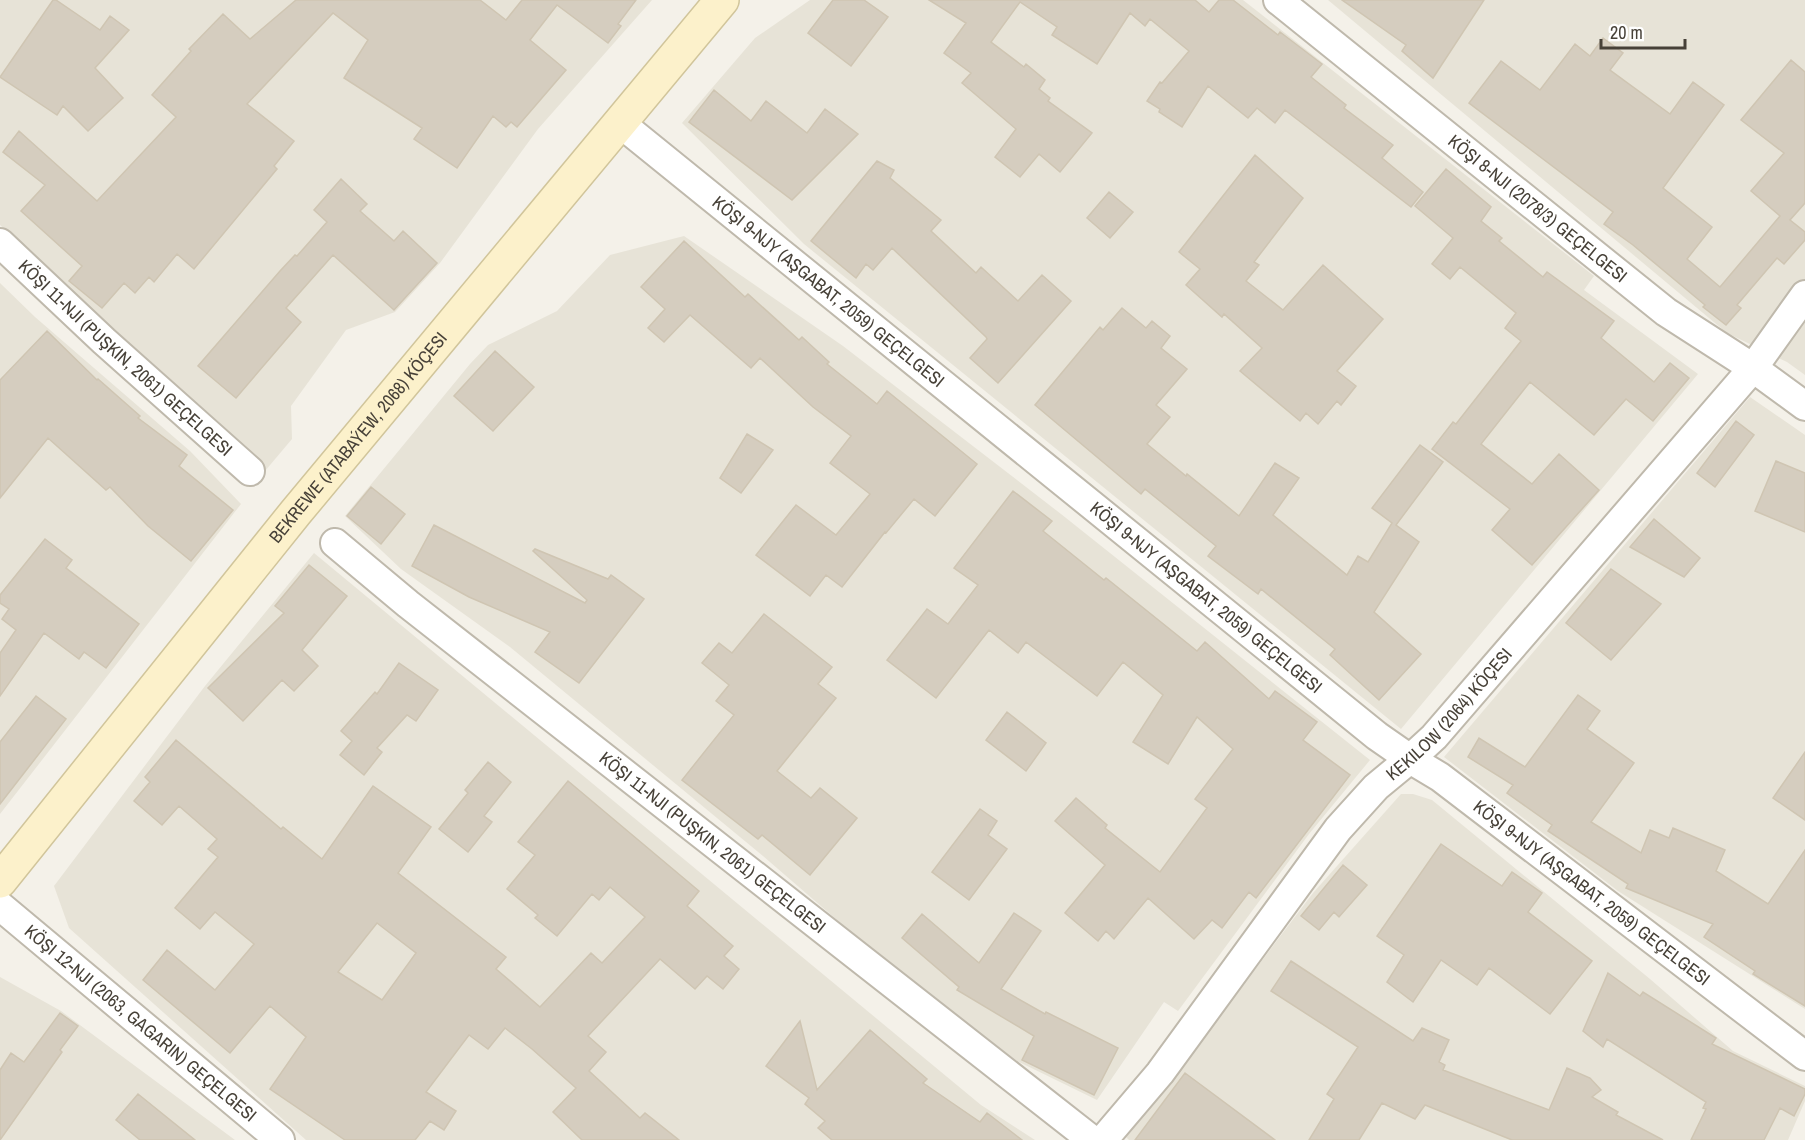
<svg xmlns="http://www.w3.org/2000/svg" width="1805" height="1140" font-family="'Archivo Narrow',sans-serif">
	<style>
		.residential { fill: #e7e3d7 }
		.building { fill: #d5cdbf; stroke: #cfc5b2; stroke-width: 1.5; fill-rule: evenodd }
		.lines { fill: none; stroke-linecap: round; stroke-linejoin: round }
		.street-casing { stroke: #bfb9ac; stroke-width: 32 }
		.secondary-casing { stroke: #d1c59b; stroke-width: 36 }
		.street { stroke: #fff; stroke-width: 28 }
		.secondary { stroke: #fcf1cb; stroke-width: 33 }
		.labels { text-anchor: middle; stroke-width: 4.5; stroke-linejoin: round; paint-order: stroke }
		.street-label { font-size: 18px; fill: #474138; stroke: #fff }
	</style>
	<rect width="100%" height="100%" fill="#f4f1e9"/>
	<path class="residential" d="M0,0h652l-114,129 -98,134 -45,49 -49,18 -55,76 1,33 -27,32 -265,-246z
		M810,0h433l351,276 -10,14 114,84 -297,355 -597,-485 -122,-121 73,-85z
		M1328,0h477v375l-18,-13 -60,-29z
		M684,236l159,110 218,168 309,246 -61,74 -131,177 -14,-9 -67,98 -109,-53 -34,-26 -191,-165 -253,-209 -109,-78 -56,-53 125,-152 18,-19 69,-34 53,-56z
		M0,283l35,34 155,134 51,53 -241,310z
		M1750,397l55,38v574l-187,-118 -174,-134z
		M314,553l667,552 54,35h-729l-237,-212 -15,-42 151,-200z
		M1401,794h12l19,6 218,179 83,72 72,35v15l-17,39h-659l-3,-3 57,-79 74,-91 56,-74z
		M0,977l61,34 174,129h-235z"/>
	<path class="building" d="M53,0h3l44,30 10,-14 19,14 -34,38 28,30 -35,33 -25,-25 -6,9 -57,-38z
		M296,0h184l26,20 16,-20h114l-18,24 3,2 -13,17 -51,-38 -27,35 36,30 -49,57 -6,-5 -5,5 -13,-11 -36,52 -43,-29 8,-11 -78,-50 24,-38 -35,-27 -86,91 47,37 -20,25 3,3 -83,100 -17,-15 -23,28 -5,-5 -14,16 -11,-10 -22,25 -33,-27 13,-15 -61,-55 24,-26 -42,-33 16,-21 78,70 79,-84 -24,-22 39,-44 -2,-2 34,-35 27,25z
		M833,0h31l24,17 -37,49 -43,-33z
		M929,0h266l14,12 10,-12h14l45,35 2,-3 42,32 -11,13 35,28 -2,3 49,37 -11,13 41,34 -12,15 -126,-97 -10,13 -18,-15 -9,10 -40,-32 -26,41 -23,-15 1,-3 -13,-8 13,-19 2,1 27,-32 -39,-32 -5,7 -15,-13 -33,51 -45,-29 5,-8 -37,-25 -29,40 33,25 2,-3 19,16 -6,9 11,9 -2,3 44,32 -32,39 -21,-18 -19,23 -25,-20 21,-28 -54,-46 9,-10 -27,-20 22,-30z
		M1342,0h142l-51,78 -31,-27 4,-6z
		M1603,38l20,15 -13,17 60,44 23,-32 31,23 -61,83 49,39 -25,32 33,28 60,-71 -29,-25 33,-38 -43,-33 50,-60 14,12v131l-15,17 15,12v8l-21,24 -7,-6 -40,47 4,3 -15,17 -23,-18 2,-2 -72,-60 -29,-21 9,-12 -144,-109 32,-42 39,29 35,-46 15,12z
		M714,90l37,31 15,-20 41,32 18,-24 33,25 -66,66 -103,-78z
		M1255,155l48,43 -49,64 5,3 -13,16 37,29 40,-45 60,54 -46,52 19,15 -15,19 -4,-4 -19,23 -12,-11 -6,8 -60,-50 22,-23 -38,-34 -2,3 -36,-32 14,-16 -21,-17z
		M877,161l17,9 -4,8 51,42 -10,11 45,42 5,-6 37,34 24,-26 29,26 -73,82 -28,-25 17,-19 -1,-2 -94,-89 -19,22 -7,-6 -10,14 -45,-37z
		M1446,169l45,38 -10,14 21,17 -3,3 44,36 4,-5 67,49 -13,17 53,44 16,-19 19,15 -36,43 -27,-22 -32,36 -64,-53 -49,62 51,40 27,-30 40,36 -67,75 -40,-35 18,-21 -78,-60 21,-27 3,2 65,-83 -16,-13 11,-15 -56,-46 -10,12 -18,-15 21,-26 -38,-32z
		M341,179l26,25 -7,7 34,30 9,-10 34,32 -43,47 -61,-55 -47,53 15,14 -65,76 -38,-32 82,-95 15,-16 2,1 30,-34 -13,-12z
		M1109,192l24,20 -23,26 -23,-20z
		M684,241l61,56 3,-3 51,46 3,-3 27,25 -2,2 50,40 10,-13 90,73 -42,52 -21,-17 -28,34 -1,-1 -43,55 -16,-12 -16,21 -54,-41 40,-50 40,30 34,-41 -40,-31 21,-27 -38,-29 -53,-49 -9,10 -61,-53 -26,27 -16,-14 17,-19 -24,-22z
		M1122,308l24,20 6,-7 18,15 -9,12 26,21 -31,36 14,12 -23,27 39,32 1,-2 52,42 36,-53 24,15 -26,37 74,60 11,-19 10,6 24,-39 -20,-15 48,-63 23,17 -47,63 23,17 -45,70 47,42 -42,46 -49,-45 5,-6 -74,-60 -3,5 -50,-38 8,-10 -71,-57 -4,5 -106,-89 65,-78 3,3z
		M47,331l50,49 1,-1 42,37 -2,2 49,37 -8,11 54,44 -42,51 -43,-35 -38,-39 -4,3 -58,-52 -48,60v-118z
		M495,351l39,36 -41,44 -39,-35z
		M1736,421l18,14 -39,52 -18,-14z
		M747,434l26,16 -32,43 -21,-15z
		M1776,461l29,12v59l-50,-21z
		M371,487l34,27 -24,30 -34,-28z
		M1013,491l39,30 -9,10 61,49 2,-2 91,73 8,-9 64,57 6,-8 42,31 -14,18 47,35 -94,123 -7,-6 -27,36 -10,-8 -18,19 -46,-41 -34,41 -8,-8 -8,10 -33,-28 40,-48 -50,-44 21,-23 31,27 -2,3 55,44 47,-64 -12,-9 38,-50 -36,-32 -29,47 -35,-22 30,-47 -40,-33 -26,34 -71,-54 -8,11 -29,-23 -53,68 -49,-38 40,-51 21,15 30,-39 -24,-17z
		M1654,519l46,39 -16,19 -54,-30z
		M434,525l151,78 2,-3 -54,-49 2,-2 73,30 3,-4 33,24 -65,84 -44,-31 15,-20 -81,-35 -57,-31z
		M45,539l27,21 -6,8 73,56 -33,44 -22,-16 -5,7 -35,-26 -44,63v-43l16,-23 -14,-11 7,-10 -9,-6v-8z
		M309,565l38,31 -45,54 16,16 -24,25 -12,-11 -39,41 -35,-33 76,-75 -9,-7z
		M1611,569l50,35 -50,56 -45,-37z
		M764,614l68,53 -14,17 18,14 -59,73 34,27 9,-10 37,30 -47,57 -48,-40 -4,4 -76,-59 52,-65 -18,-14 13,-16 -27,-22 17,-20 13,10z
		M399,663l39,27 -22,31 -9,-6 -30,33 5,4 -18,23 -24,-20 12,-14 -11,-10 34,-39 2,2z
		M1578,695l22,16 -13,18 47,34 -43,59 50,31 9,-23 19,8 4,-10 52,22 -9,21 52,33 37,-54v156l-52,-32 2,-3 -51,-34 9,-13 -87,-36 2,-4 -80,-53 4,-6 -45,-32 6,-8 -45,-28 11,-19 46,29z
		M36,696l30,23 -66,85v-62z
		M1007,712l39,31 -20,28 -40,-31z
		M176,740l105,89 2,-2 39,32 51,-73 58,41 -33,46 108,84 -10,12 44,38 51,-54 11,10 43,-46 -35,-30 -11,13 -7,-6 -35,42 -22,-18 3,-3 -31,-26 28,-34 -17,-13 50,-61 131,110 -12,15 46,40 -9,10 15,13 -16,20 -16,-13 -12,13 -35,-30 -72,77 18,16 -17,19 51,47 5,-5 34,27h-97l-29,-28 23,-24 -44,-39 -27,-21 -17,21 -19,-14 -43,57 30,19 -12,19 -14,-9 -15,19h-70l-75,-51 36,-52 -36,-31 -40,47 -87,-73 24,-30 48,40 39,-46 -39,-32 -15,17 -25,-21 43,-51 -10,-8 9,-10 -38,-33 -17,19 -28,-24 16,-19 -5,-5zM377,923l39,30 -34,47 -44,-28z
		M1805,752v68l-32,-22z
		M488,762l23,20 -27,34 8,6 -24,30 -29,-23 29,-36 -3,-3z
		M980,809l17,12 -9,14 19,14 -38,51 -37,-28z
		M1441,844l61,42 10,-14 30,21 -14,19 64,49 -42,53 -61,-46 -12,17 -36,-25 -28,42 -26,-20 17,-27 -27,-19z
		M1343,865l24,20 -28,32 -5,-5 -15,18 -18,-14z
		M1014,913l27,18 -40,58 44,25 1,-2 72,36 -24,47 -72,-35 12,-24 -77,-46 2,-3 -57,-49 20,-24 57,49z
		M1291,961l122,80 9,-13 27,12 -10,22 6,3 -2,5 106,40 18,-42 23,10 11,12 -9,7 26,15 -2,3 47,25h-151l-87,-35 -10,14 -33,-16 -23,37h-50l25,-41 -7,-5 31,-47 -87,-56z
		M1608,973l32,23 3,-4 73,46 -4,6 93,45v5l-11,22 -14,-8 -16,32h-73l15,-31 -3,-1 3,-6 -99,-63 -4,8 -20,-16z
		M60,1013l18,13 -18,24 2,2 -62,88v-70l11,-17 13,9z
		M800,1021l17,69 53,-60 57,49 -4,4 57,39 7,-9 35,27h-190l-14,-12 7,-7 -20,-17 4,-6 -43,-32z
		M1185,1073l90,67h-140z
		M138,1094l57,46h-55l-24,-20z"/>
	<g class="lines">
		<g class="street-casing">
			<g id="street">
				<path id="s1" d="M1278,0l388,312 87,56 52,38"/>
				<path id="s2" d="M620,123l757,613 33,23 30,18 365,279"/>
				<path id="s3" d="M0,243l104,98 146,130"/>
				<path id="s4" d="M335,543l73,61 684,536"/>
				<path id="s5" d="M0,906l280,234"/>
				<path id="s6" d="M1103,1140l57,-67 178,-244 38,-42 34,-28 24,-22 319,-369 52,-73"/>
			</g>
		</g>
		<g class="secondary-casing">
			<g id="secondary">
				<path id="s7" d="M0,881l296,-369 426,-512"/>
			</g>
		</g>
		<use href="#street" class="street"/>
		<use href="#secondary" class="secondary"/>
	</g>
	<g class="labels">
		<g class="street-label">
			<text dy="6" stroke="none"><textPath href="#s1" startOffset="333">KÖŞI 8-NJI (2078/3) GEÇELGESI</textPath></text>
			<text dy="6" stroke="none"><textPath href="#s2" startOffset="268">KÖŞI 9-NJY (AŞGABAT, 2059) GEÇELGESI</textPath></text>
			<text dy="6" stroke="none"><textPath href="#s3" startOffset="170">KÖŞI 11-NJI (PUŞKIN, 2061) GEÇELGESI</textPath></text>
			<text dy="6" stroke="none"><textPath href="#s7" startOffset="570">BEKREWE (ATABAÝEW, 2068) KÖÇESI</textPath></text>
			<text dy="6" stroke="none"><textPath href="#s2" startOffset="754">KÖŞI 9-NJY (AŞGABAT, 2059) GEÇELGESI</textPath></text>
			<text dy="6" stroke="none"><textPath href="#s6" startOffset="550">KEKILOW (2064) KÖÇESI</textPath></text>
			<text dy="6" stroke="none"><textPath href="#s4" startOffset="482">KÖŞI 11-NJI (PUŞKIN, 2061) GEÇELGESI</textPath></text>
			<text dy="6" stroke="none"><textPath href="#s2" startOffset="1240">KÖŞI 9-NJY (AŞGABAT, 2059) GEÇELGESI</textPath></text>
			<text dy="6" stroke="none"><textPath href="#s5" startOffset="183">KÖŞI 12-NJI (2063, GAGARIN) GEÇELGESI</textPath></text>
		</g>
	</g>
	<path d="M1601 39v9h84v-9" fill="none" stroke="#474138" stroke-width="3"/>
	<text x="1610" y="39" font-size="18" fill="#474138" stroke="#ffffff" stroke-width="4.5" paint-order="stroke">20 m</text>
</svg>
